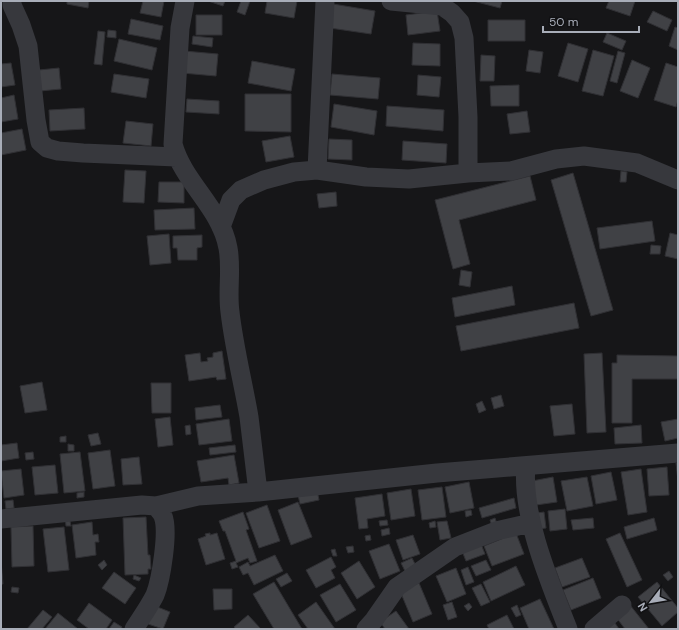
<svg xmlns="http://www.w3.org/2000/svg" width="679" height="630" font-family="'DM Sans',sans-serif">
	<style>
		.building { fill: #404145; stroke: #303034 }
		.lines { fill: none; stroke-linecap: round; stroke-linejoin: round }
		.minor { stroke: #37383d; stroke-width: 19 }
	</style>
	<rect width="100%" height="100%" fill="#161618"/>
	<path class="building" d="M67,1h22l-1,7 -21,-4z
		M143,1h21l-3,16 -21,-4z
		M208,1h17l-2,5z
		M241,1h9l-5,14 -8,-3z
		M267,1h30l-3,17 -29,-5z
		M473,1h29l-2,7z
		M609,1h26l-5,15 -24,-8z
		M333,4l42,7 -4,23 -41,-6z
		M437,11l3,20 -32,4 -2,-20z
		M653,11l19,9 -5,11 -20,-9z
		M196,15h26v20h-26z
		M131,19l32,7 -3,14 -32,-6z
		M488,20h37v21h-37z
		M675,27l3,1v22l-9,-4z
		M108,30l8,1v7l-9,-1z
		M98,31l7,1 -3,33 -8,-1z
		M607,33l19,8 -4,9 -19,-8z
		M193,36l20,2 -1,9 -20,-3z
		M119,39l38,9 -5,22 -38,-9z
		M413,43l27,1v22l-28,-1z
		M568,43l20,6 -10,33 -20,-6z
		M529,50l14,2 -3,21 -14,-2z
		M593,50l21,6 -11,40 -21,-5z
		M184,51l34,3 -2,22 -34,-3z
		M618,51l7,2 -8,30 -7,-2z
		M481,55l14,1 -1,25h-14z
		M632,60l18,8 -12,30 -18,-7z
		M252,61l43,8 -4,22 -43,-8z
		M11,63l4,22 -14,2v-23z
		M666,63l12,4v33l-2,7 -22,-7z
		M59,68l2,21 -21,2 -1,-21z
		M114,74l35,5 -3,19 -35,-6z
		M332,74l48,4 -2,21 -48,-4z
		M418,75l23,2 -2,20 -22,-2z
		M519,85v21h-28l-1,-20z
		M245,94h46v38l-46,-1z
		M14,95l4,24 -17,3v-24z
		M187,99l32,2v13l-33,-2z
		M334,104l43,7 -3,24 -43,-8z
		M387,106l57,4 -1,21 -57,-5z
		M84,108l1,21 -35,2 -1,-21z
		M527,111l3,21 -20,2 -3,-20z
		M126,121l27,3 -2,22 -28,-3z
		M22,129l4,21 -25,5v-22z
		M290,136l4,21 -28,5 -4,-21z
		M329,139l23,1v20l-24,-1z
		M403,141l44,3 -1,19 -44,-3z
		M125,170l21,1 -2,32 -21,-1z
		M621,171l6,1 -1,10h-6z
		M573,173l40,137 -22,6 -40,-136z
		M530,176l6,24 -77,20 11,44 -17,5 -18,-69z
		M159,182h25v21l-26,-1z
		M336,192l1,14 -18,2 -2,-14z
		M194,208l1,21 -40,1 -1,-20z
		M652,221l3,20 -55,8 -3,-21z
		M670,233l8,2v24l-13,-3z
		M169,234l2,29 -21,2 -3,-29z
		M202,235v12l-5,1v12h-19l-1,-12h-4v-12z
		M651,245l10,1 -1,8h-10z
		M461,270l11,2 -2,15 -11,-2z
		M512,286l3,19 -60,12 -3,-19z
		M574,303l5,25 -118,23 -5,-25z
		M222,351l4,28 -9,1 -1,-3 -27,4 -4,-26 15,-2 1,9 7,-1 -1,-3 6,-1v-4z
		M602,353l4,79 -19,1 -3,-79z
		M617,355l61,1v23h-46v44h-20v-60h5z
		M42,382l5,28 -22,3 -5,-27z
		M151,383h20v30h-19z
		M501,395l3,11 -10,3 -3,-11z
		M482,401l4,9 -7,3 -3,-9z
		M572,404l3,30 -21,2 -4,-30z
		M220,405l2,12 -26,3 -1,-12z
		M170,417l3,28 -15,2 -3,-28z
		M229,419l3,22 -33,4 -3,-21z
		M678,419v19l-13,3 -4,-19z
		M190,425l1,9 -5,1 -1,-9z
		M641,425l1,18 -27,1 -1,-16z
		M98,433l3,11 -10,2 -3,-11z
		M66,436v6h-6v-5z
		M17,443l2,15 -18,3v-16z
		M68,444l6,1v6h-6z
		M235,445l1,7 -26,3 -1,-7z
		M110,450l5,36 -22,3 -5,-36z
		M33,452l1,7 -8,1 -1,-7z
		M80,452l5,39 -21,2 -4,-39z
		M234,455l5,28 -10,2 -1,-7 -27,4 -4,-21z
		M139,457l3,27 -19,1 -2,-26z
		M676,463h2v18z
		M55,465l3,28 -23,2 -3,-28z
		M667,467l2,28 -20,1 -2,-27z
		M21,469l3,26 -20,3 -3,-27z
		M641,469l6,43 -19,3 -7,-43z
		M611,472l6,28 -21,4 -5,-28z
		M553,477l4,25 -21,3 -4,-24z
		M587,477l6,29 -26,5 -6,-30z
		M469,482l5,26 -24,5 -5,-26z
		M442,487l4,30 -24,3 -4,-30z
		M411,489l4,27 -24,4 -4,-27z
		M317,490l2,10 -19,4 -2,-9z
		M84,492v5l-7,1v-5z
		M382,494l3,22 -18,3 1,9 -9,1 -4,-31z
		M514,498l2,10 -34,10 -3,-10z
		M13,500l1,8 -8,1 -1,-8z
		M298,502l14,35 -21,8 -13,-35z
		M267,505l13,36 -21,7 -13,-35z
		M565,509l2,20 -17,2 -2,-20z
		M471,510l1,5 -6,2 -1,-6z
		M243,512l6,17 -3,1 11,31 -7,2 -2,-5 -12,5 2,4 -6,2 -2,-6 6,-2 -11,-30h-2l-4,-10z
		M544,512l2,16 -7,1 -2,-16z
		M69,516l2,10h-5l-1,-9z
		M146,517l2,38h2l1,14h-3v5l-23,1 -2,-57z
		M495,518l2,6 -5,2 -2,-6z
		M593,518l1,10 -21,2 -2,-10z
		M654,518l3,12 -30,9 -3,-12z
		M387,520l1,5 -8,1 -1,-5z
		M435,521l1,6 -6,1 -1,-5z
		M447,521l4,17 -11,2 -3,-18z
		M92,522l1,13 5,-1 1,8h-4l1,13 -20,3 -4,-33z
		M33,526l1,40 -22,1 -1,-40z
		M64,527l5,43 -21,2 -5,-43z
		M389,528l1,6 -8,2 -1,-6z
		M210,533v2l7,-2 8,26 -19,6 -8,-26 8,-3 -1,-2z
		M516,533l8,21 -32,12 -8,-20z
		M620,533l22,47 -15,7 -21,-48z
		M370,535l1,5 -5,1 -1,-5z
		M413,535l7,19 -17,6 -7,-20z
		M389,544l11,27 -20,8 -11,-28z
		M481,544l4,10 -19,7 -4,-10z
		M353,546l1,6 -6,1 -2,-6z
		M335,549l2,7h-4l-2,-6z
		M275,555l8,16 -29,14 -6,-12 -5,2 -4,-8 9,-5 2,4z
		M331,557l5,10 -5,3 4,8 -19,10 -10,-18z
		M412,558l4,8 -11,5 -4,-8z
		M582,558l8,19 -28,10 -7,-19z
		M104,560l3,5 -5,5 -4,-5z
		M486,560l5,10 -15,6 -5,-10z
		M1,561l2,23h-2z
		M359,561l16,26 -18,12 -16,-26z
		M516,566l9,19 -34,16 -8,-19z
		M468,567l6,15 -8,3 -5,-15z
		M456,568l10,26 -19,8 -11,-26z
		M669,571l4,6 -5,4 -5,-6z
		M114,572l22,16 -11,16 -23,-16z
		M287,573l5,8 -11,6 -5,-8z
		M134,575l7,3 -2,3 -6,-2z
		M593,578l8,20 -30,12 -8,-20z
		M274,582l28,47h-28l-21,-35z
		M657,582l21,26v4l-16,14 -24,-29z
		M419,583l13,31 -19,8 -13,-31z
		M340,584l16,26 -20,12 -16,-27z
		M481,584l9,18 -9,4 -9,-18z
		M12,587l7,1 -1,5 -7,-1z
		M213,589h19v20l-18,1z
		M540,599l14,30h-25l-9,-21z
		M316,602l19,27h-27l-10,-14z
		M452,602l5,15 -9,3 -5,-15z
		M89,603l23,17 -6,9h-17l-12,-9z
		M469,603l3,4 -4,4 -4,-5z
		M517,605l4,10 -5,2 -5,-9z
		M630,605l19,24h-24l-9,-12z
		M155,606l15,6 -7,17 -15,-5z
		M43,610l9,7 -10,12h-15z
		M396,611l13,18h-24l-5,-7z
		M58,613l20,16h-33z
		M248,615l13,14h-25l-2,-2z
		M507,615l7,14h-25l-2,-4z
		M613,620l6,9h-18z
		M114,622l8,5 -1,2h-12z"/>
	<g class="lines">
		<path class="minor" d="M12,1v4l9,20 7,21 8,74 4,22 7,6 11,3 25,2 93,4
			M185,1l-5,27 -7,116c10,38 48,64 55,104 4,21 -1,43 2,64 4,35 13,70 19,105 3,25 6,50 9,75
			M391,1l51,5 10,7 8,9 4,16 4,79v56
			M317,170l8,-169
			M221,227l10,-27 10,-10 23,-10 30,-8 23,-2 49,7 43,2 59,-6 43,-2 45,-12 28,-3 53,7 41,17
			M526,466c-5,49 24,117 42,163
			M1,519l141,-14 14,1 42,-10 60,-4 179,-19 241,-20
			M134,629c7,-11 15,-22 21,-34 6,-15 14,-64 8,-79 -1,-3 -5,-7 -7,-10
			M366,629l8,-9 23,-33 58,-40 41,-16 35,-8
			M594,629l28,-24"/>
	</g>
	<rect width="679" height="630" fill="none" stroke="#a8adb8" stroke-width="4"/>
	<g transform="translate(651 602) rotate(239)" stroke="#111113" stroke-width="3" paint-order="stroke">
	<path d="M0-3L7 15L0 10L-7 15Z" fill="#a8adb8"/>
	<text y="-6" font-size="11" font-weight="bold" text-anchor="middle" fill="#a8adb8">N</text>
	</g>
	<path d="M543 26v6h96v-6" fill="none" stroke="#a8adb8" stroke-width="2"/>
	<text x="549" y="26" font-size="12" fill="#a8adb8" stroke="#111113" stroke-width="3" paint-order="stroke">50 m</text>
</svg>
